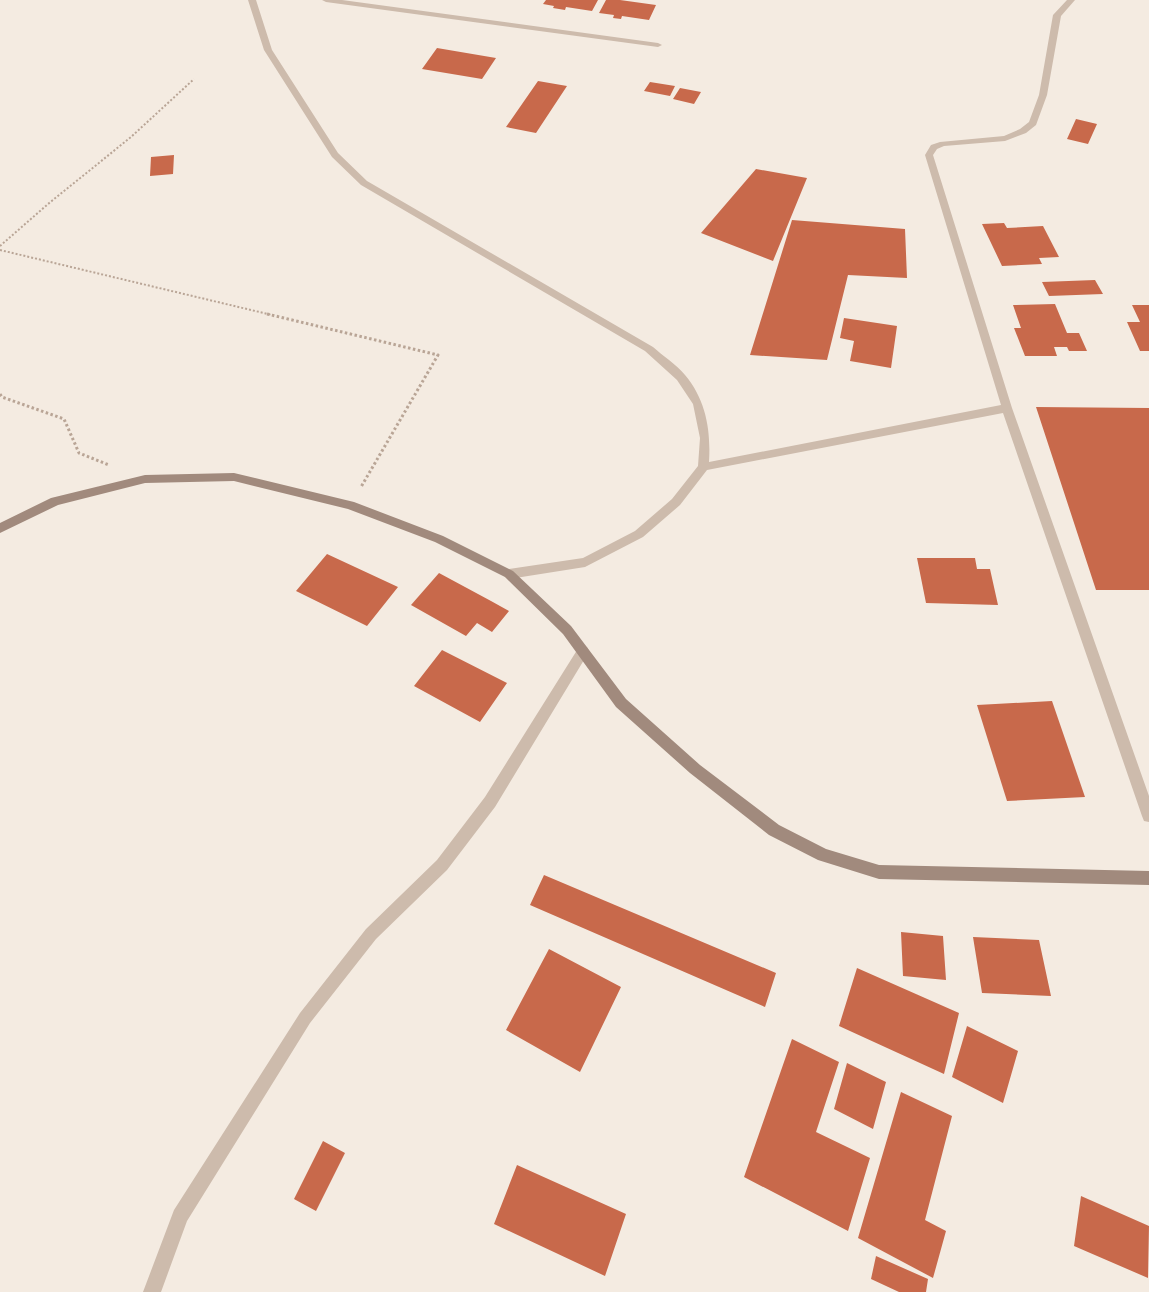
<svg xmlns="http://www.w3.org/2000/svg" width="1149" height="1292" font-family="'Source Sans 3',sans-serif">
	<style>
		.building { fill: #c8694b }
		.lines { fill: none; stroke-linecap: round; stroke-linejoin: round }
		.path-far1 { stroke: #b9a596; stroke-width: 2; stroke-dasharray: 2 2; stroke-linecap: butt }
		.path { stroke: #b9a596; stroke-width: 3; stroke-dasharray: 2.5 2.5; stroke-linecap: butt }
		.minor { fill: #cdbbac; fill-rule: evenodd }
		.secondary { fill: #a18a7d; fill-rule: evenodd }
	</style>
	<rect width="100%" height="100%" fill="#f4ebe1"/>
	<path class="building" d="M546,0h52l-6,11 -26,-4 -1,3 -12,-2 1,-2 -11,-2z
		M606,0h14l36,5 -7,15 -27,-4 -1,3 -8,-1 1,-3 -15,-2z
		M437,48l59,10 -14,21 -60,-10z
		M538,81l29,5 -31,47 -30,-6z
		M650,82l25,4 -5,10 -26,-5z
		M680,88l21,4 -7,12 -21,-5z
		M1076,119l21,5 -9,20 -21,-5z
		M174,155l-1,19 -23,2 1,-19z
		M756,169l51,9 -34,83 -72,-28z
		M792,220l113,9 2,49 -59,-3 -21,85 -77,-5z
		M1004,223l3,5 36,-2 16,31 -20,1 3,6 -40,2 -20,-42z
		M1095,280l8,14 -54,2 -7,-14z
		M1055,304l12,29h12l8,18h-18l-2,-4h-13l3,9h-32l-11,-28h7l-8,-23z
		M1132,305h17v46h-9l-13,-29h13z
		M844,318l53,8 -6,42 -41,-7 4,-20 -14,-3z
		M1036,407l113,1v182h-53z
		M327,554l71,33 -31,39 -71,-35z
		M917,558h58l2,11h13l8,36 -72,-2z
		M439,573l52,28 18,10 -17,21 -15,-9 -11,13 -55,-31z
		M442,650l65,33 -27,39 -66,-36z
		M1052,701l33,96 -78,4 -30,-96z
		M544,875l232,98 -11,34 -235,-102z
		M901,932l42,4 3,44 -43,-4z
		M973,937l66,3 12,56 -69,-3z
		M549,949l72,38 -41,85 -74,-42z
		M857,968l102,45 -15,61 -105,-48z
		M967,1026l51,25 -15,52 -51,-26z
		M792,1039l47,23 -23,70 54,26 -22,73 -104,-54z
		M847,1063l39,19 -13,47 -39,-20z
		M901,1092l51,24 -27,104 21,11 -13,47 -75,-40z
		M323,1141l22,12 -29,58 -22,-12z
		M517,1165l109,49 -21,62 -111,-52z
		M1081,1196l68,30 -1,52 -74,-32z
		M876,1256l52,23 -2,13h-27l-28,-13z"/>
	<g class="lines">
		<path class="path-far1" d="M0,246l48,-42 83,-67 63,-58
			M0,250l272,65"/>
		<path class="path" d="M267,314l171,41 -77,132
			M0,394l2,3 62,22 15,34 30,12"/>
		<path class="minor" d="M248,0h8l16,50 66,103 29,28 286,166c10,9 23,17 32,28 21,25 26,55 24,87l292,-57 -76,-250 6,-10 9,-3 64,-6 16,-7 9,-7 10,-27 14,-80 14,-15h8l-14,16 -14,79 -11,30 -10,8 -21,8 -61,5 -7,3 -4,6 79,253 137,388v26l-5,-1 -2,-5 -139,-403 -296,57 -27,35 -37,32 -58,30 -76,12 -4,-2 -2,-3 2,-3 4,-2 74,-11 52,-27 37,-32 26,-33 2,-28 -7,-34 -16,-24 -32,-29 -284,-166 -29,-28 -68,-107z
			M322,0h20l316,43 4,2 -4,2 -332,-45z
			M583,646l4,1 2,4 -2,4 -92,152 -48,63 -71,69 -66,84 -123,198 -26,71h-18l31,-82 126,-197 66,-84 71,-69 48,-63 94,-150z"/>
		<path class="secondary" d="M234,473l120,29 89,34 70,35 58,55 55,73 74,66 79,60 47,24 53,16 270,6v14l-270,-6 -61,-19 -49,-25 -79,-62 -74,-66 -53,-73 -58,-57 -70,-35 -87,-33 -114,-28 -89,2 -87,22 -58,28v-10l51,-25 94,-23z"/>
	</g>
</svg>
